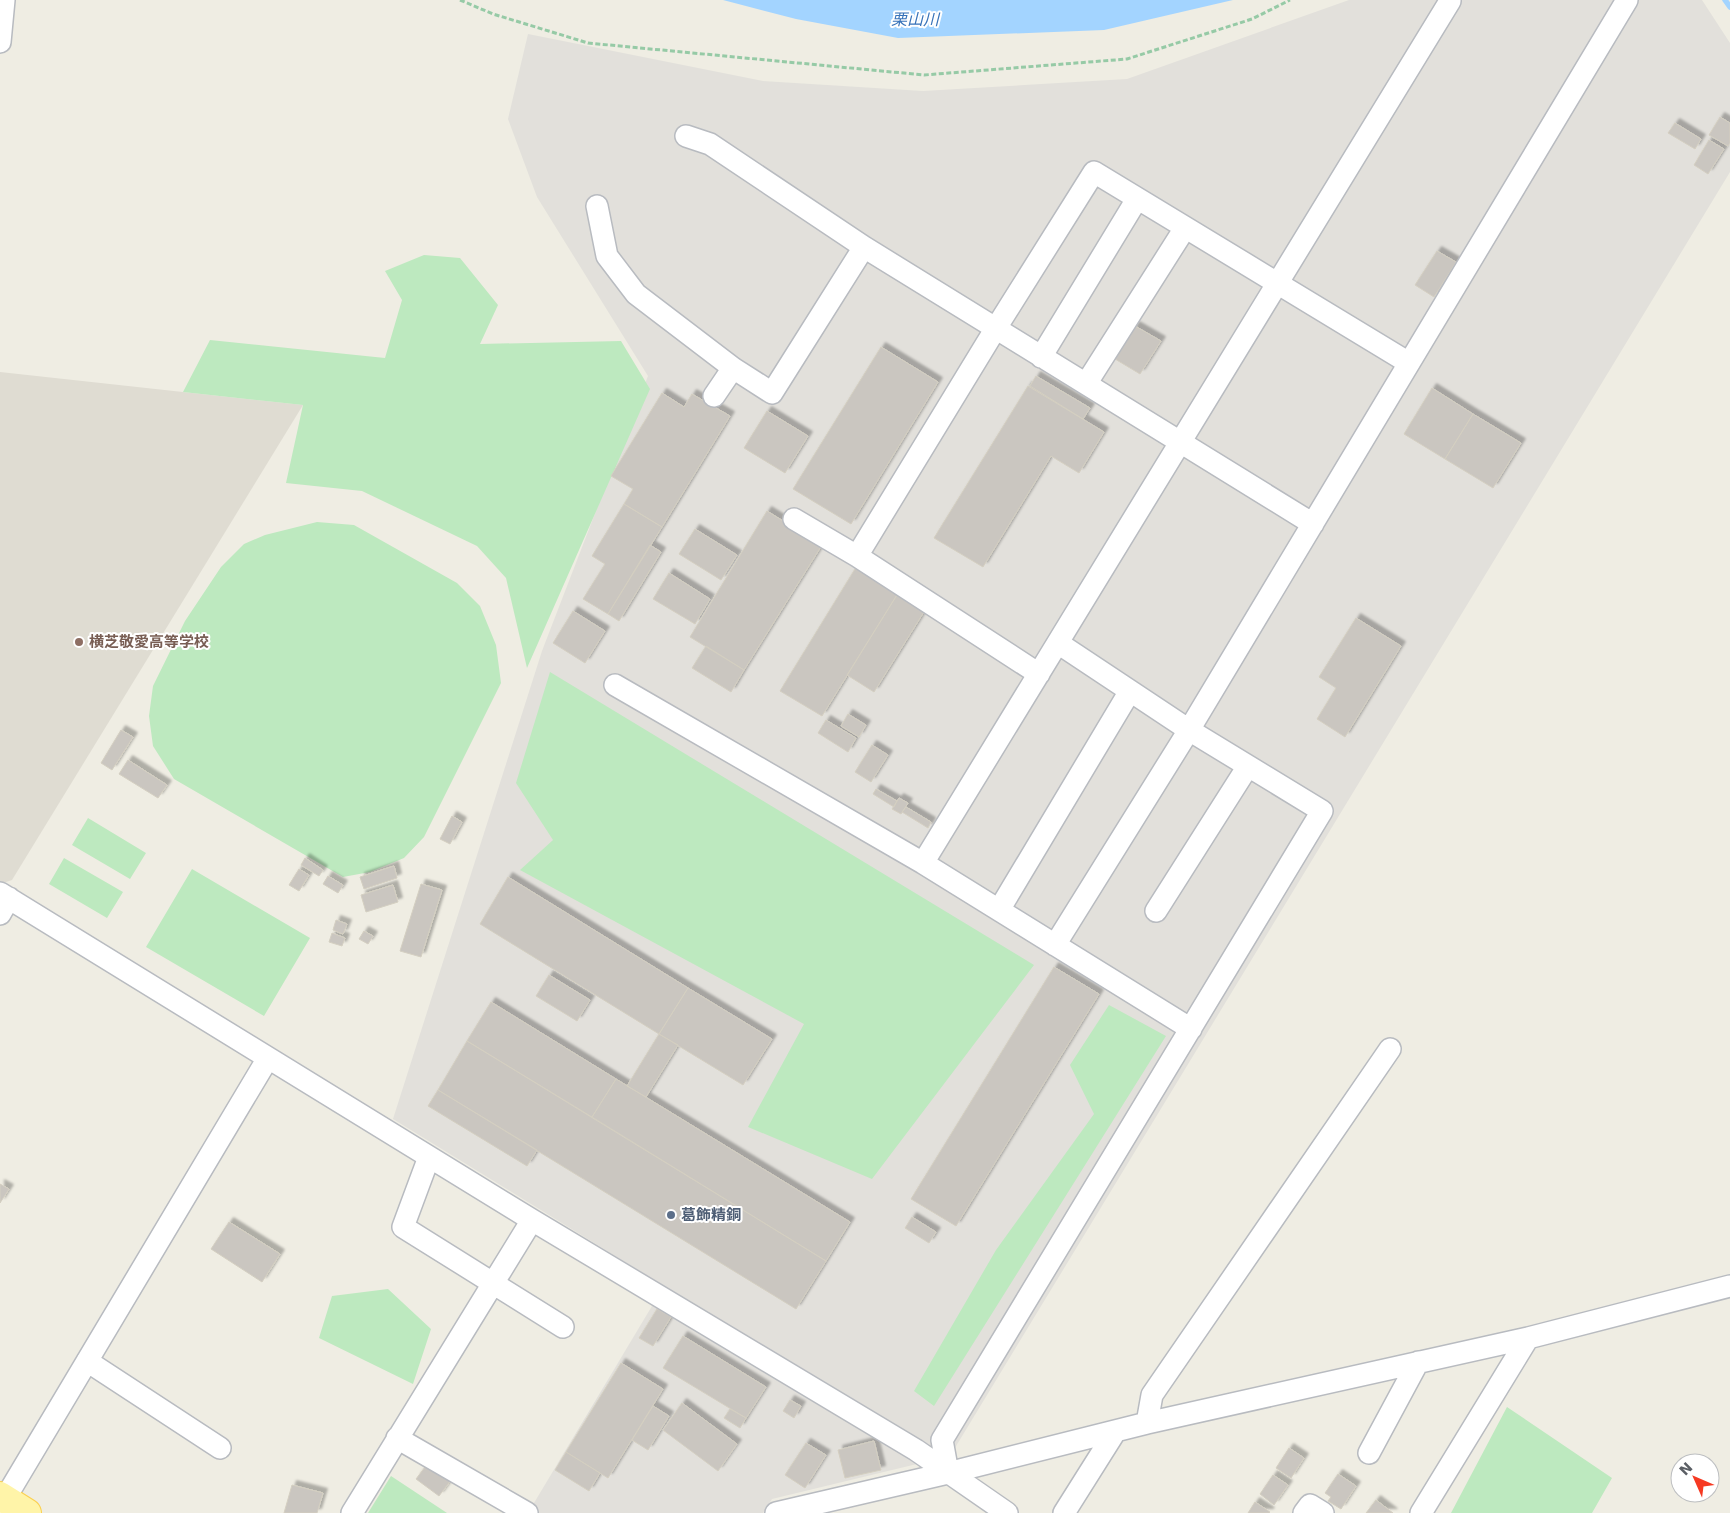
<svg xmlns="http://www.w3.org/2000/svg" width="1730" height="1513" font-family="'DejaVu Sans','Noto Sans JP',sans-serif">
	<style>
		.industrial { fill: #e2e0db }
		.education { fill: #dfdcd2 }
		.green { fill: #bde9bf }
		.water { fill: #a3d4ff }
		.lines { fill: none; stroke-linecap: round; stroke-linejoin: round }
		.stream { stroke: #a3d4ff; stroke-width: 5.5 }
		.building { fill: #cac6c0; stroke: #d4cfc1; filter: url(#shadow) }
		.minor-casing { stroke: #b8bbc0; stroke-width: 24 }
		.major-casing { stroke: #fbd050; stroke-width: 30 }
		.path { stroke: #96caa6; stroke-width: 3; stroke-dasharray: 5 2.5; stroke-linecap: butt }
		.minor { stroke: #fff; stroke-width: 21 }
		.major { stroke: #fff4a8; stroke-width: 28 }
		.education-dot { fill: #8d6e63; stroke: #fff; stroke-width: 2 }
		.service-dot { fill: #5c6f8a; stroke: #fff; stroke-width: 2 }
		.labels { text-anchor: middle; stroke-width: 4; stroke-linejoin: round; paint-order: stroke }
		.education-label { font-size: 15px; font-weight: bold; fill: #785e54; stroke: #fff; text-anchor: start }
		.service-label { font-size: 15px; font-weight: bold; fill: #4e5e75; stroke: #fff; text-anchor: start }
		.water-label { font-size: 16px; font-style: italic; fill: #3873b9; stroke: #fff }
	</style>
	<defs>
		<filter id="shadow"><feDropShadow dx="4.5" dy="-4.5" stdDeviation="1" flood-color="#0004"/></filter>
	</defs>
	<rect width="100%" height="100%" fill="#efede3"/>
	<path class="industrial" d="M1349,0h353l28,43v129l-780,1284 -178,43 -9,14h-235l136,-227 -271,-167 149,-468 106,-275 -111,-179 -29,-78 20,-85 235,47 160,10 204,-12z"/>
	<path class="education" d="M0,372l303,33 -291,475 -12,4z"/>
	<path class="green" d="M424,255l36,3 38,47 -18,39 141,-3 29,48 -123,279 -21,-90 -29,-32 -115,-55 -76,-8 17,-78 -120,-13 27,-52 175,18 17,-58 -17,-29z
		M317,522l37,3 103,58 23,23 16,39 5,38 -77,154 -20,21 -34,14 -27,5 -169,-98 -21,-33 -4,-30 4,-30 32,-65 36,-54 23,-23 21,-9z
		M550,672l484,293 -162,214 -124,-52 56,-103 -284,-154 33,-30 -37,-57z
		M88,818l58,35 -16,26 -58,-34z
		M64,858l59,34 -16,26 -58,-34z
		M192,869l118,69 -46,78 -118,-69z
		M1109,1005l57,31 -232,370 -20,-15 82,-141 98,-136 -24,-49z
		M388,1289l43,40 -18,55 -94,-46 13,-42z
		M1507,1407l105,71 -20,35h-141z
		M391,1476l56,37h-79z"/>
	<path class="water" d="M723,0h510l-129,30 -206,8 -102,-19z"/>
	<g class="lines">
		<path class="stream" d="M1725,0l5,7"/>
	</g>
	<path class="building" d="M1720,117l10,6v20l-2,3 -19,-11z
		M1675,123l26,16 -6,10 -27,-16z
		M1709,140l15,9 -16,25 -14,-9z
		M1437,251l19,11 -22,35 -19,-12z
		M1135,326l26,15 -21,33 -25,-15z
		M881,347l57,35 -87,142 -58,-35z
		M1036,376l54,32 -7,11 -53,-33z
		M1028,386l76,46 -25,41 -28,-17 -68,111 -49,-29z
		M1432,388l41,26 -28,45 -41,-25z
		M662,393l22,14 8,-13 38,22 -68,111 -38,-23 9,-15 -22,-13z
		M767,411l41,25 -23,37 -41,-25z
		M1473,414l48,29 -28,45 -48,-29z
		M624,504l38,23 -54,87 -25,-15 22,-35 -13,-8z
		M767,511l55,34 -78,125 -54,-33z
		M695,529l42,26 -16,25 -42,-26z
		M650,545l11,7 -42,69 -11,-7z
		M858,564l42,26 -78,126 -42,-25z
		M669,573l41,26 -15,25 -42,-25z
		M900,590l27,17 -53,85 -27,-17z
		M573,611l32,20 -20,32 -32,-20z
		M1356,618l45,28 -56,91 -28,-18 19,-31 -17,-11z
		M706,646l38,24 -13,22 -39,-24z
		M848,714l18,11 -7,12 -18,-11z
		M826,720l30,18 -8,14 -30,-19z
		M121,730l12,7 -21,33 -11,-7z
		M872,745l16,10 -17,27 -16,-10z
		M128,760l39,25 -9,13 -39,-24z
		M876,789l21,12 -3,6 -21,-13z
		M899,798l9,5 -7,11 -9,-5z
		M906,807l25,15 -3,6 -26,-16z
		M452,816l10,6 -12,22 -10,-5z
		M305,858l18,12 -4,6 -18,-11z
		M394,866l3,12 -33,11 -4,-12z
		M299,869l10,6 -10,16 -10,-6z
		M328,876l15,9 -5,8 -15,-9z
		M508,877l180,111 -29,46 -179,-110z
		M421,884l21,6 -21,67 -21,-6z
		M393,885l5,17 -32,10 -5,-17z
		M336,920l11,4 -4,10 -10,-4z
		M364,931l9,5 -5,8 -9,-5z
		M332,933l13,5 -3,8 -13,-4z
		M1054,967l45,27 -143,232 -45,-27z
		M549,975l41,25 -13,21 -41,-25z
		M688,988l84,51 -29,46 -84,-51z
		M491,1002l125,77 -24,38 -125,-76z
		M659,1034l19,11 -32,52 -19,-11z
		M467,1041l359,220 -30,48 -358,-219z
		M616,1079l234,143 -24,39 -234,-144z
		M438,1090l99,60 -10,16 -99,-60z
		M0,1184l9,5 -9,14z
		M912,1217l24,15 -7,11 -24,-15z
		M229,1222l51,32 -18,28 -51,-33z
		M657,1309l14,8 -18,29 -14,-8z
		M683,1336l83,51 -20,31 -83,-50z
		M621,1363l42,26 -55,89 -42,-26z
		M790,1400l11,6 -7,12 -11,-7z
		M682,1403l55,41 -19,27 -55,-41z
		M653,1406l16,10 -21,34 -16,-10z
		M730,1409l16,9 -6,10 -16,-10z
		M874,1441l7,29 -36,8 -7,-28z
		M806,1443l20,12 -21,33 -20,-13z
		M1289,1448l15,10 -13,20 -15,-10z
		M566,1452l34,21 -11,18 -34,-21z
		M428,1463l23,17 -12,16 -23,-17z
		M1338,1474l18,12 -15,23 -13,-8 3,-4 -6,-4z
		M1273,1475l15,10 -14,20 -14,-11z
		M292,1485l31,8 -6,20h-33z
		M1376,1500l17,13h-27z
		M1255,1502l15,10 -1,1h-21z"/>
	<g class="lines">
		<g class="minor-casing">
			<path id="minor" d="M0,42l4,-42
				M686,136l24,8 154,103 449,277
				M597,206l10,50 29,38 97,74 39,25 92,-146
				M1041,357l96,-158
				M1086,384l99,-156
				M714,396l19,-28
				M794,519l63,37 182,118
				M857,556l139,-228 98,-156 315,191
				M615,685l308,178 268,166
				M923,863l527,-862
				M0,893l532,327 384,230 91,63
				M999,910l131,-219
				M1156,911l92,-145
				M0,914l9,-16
				M1055,945l134,-215 438,-730
				M429,1157l-26,70 160,100
				M87,1361l133,87
				M1147,1423l5,-28 238,-346
				M397,1438l130,75
				M1369,1453l49,-91
				M948,1473l-6,-33 380,-629 -133,-81 -131,-87
				M0,1507l268,-449
				M352,1513l180,-293
				M776,1513l172,-40 199,-50 381,-85 202,-52
				M1064,1513l51,-81
				M1304,1513l6,-8 13,8
				M1421,1513l107,-175"/>
		</g>
		<g class="major-casing">
			<path id="major" d="M0,1496l27,17"/>
		</g>
		<path class="path" d="M460,0l33,14 95,29 336,32 203,-16 125,-40 38,-19"/>
		<use href="#minor" class="minor"/>
		<use href="#major" class="major"/>
	</g>
	<circle class="education-dot" cx="79" cy="642" r="5"/>
	<circle class="service-dot" cx="671" cy="1215" r="5"/>
	<g class="labels">
		<g class="education-label">
			<text x="89" y="647">横芝敬愛高等学校</text>
		</g>
		<g class="service-label">
			<text x="681" y="1220">葛飾精銅</text>
		</g>
		<g class="water-label">
			<text x="915" y="25">栗山川</text>
		</g>
	</g>
	<g transform="translate(1695 1478) rotate(315)"><circle r="24" fill="#ffffff" stroke="#bdbfc1"/>
	<path d="M0-4L9 19L0 12L-9 19Z" fill="#f63922"/>
	<text y="-8" font-size="14" font-weight="bold" text-anchor="middle" fill="#5b5f65">N</text>
	</g>
</svg>
